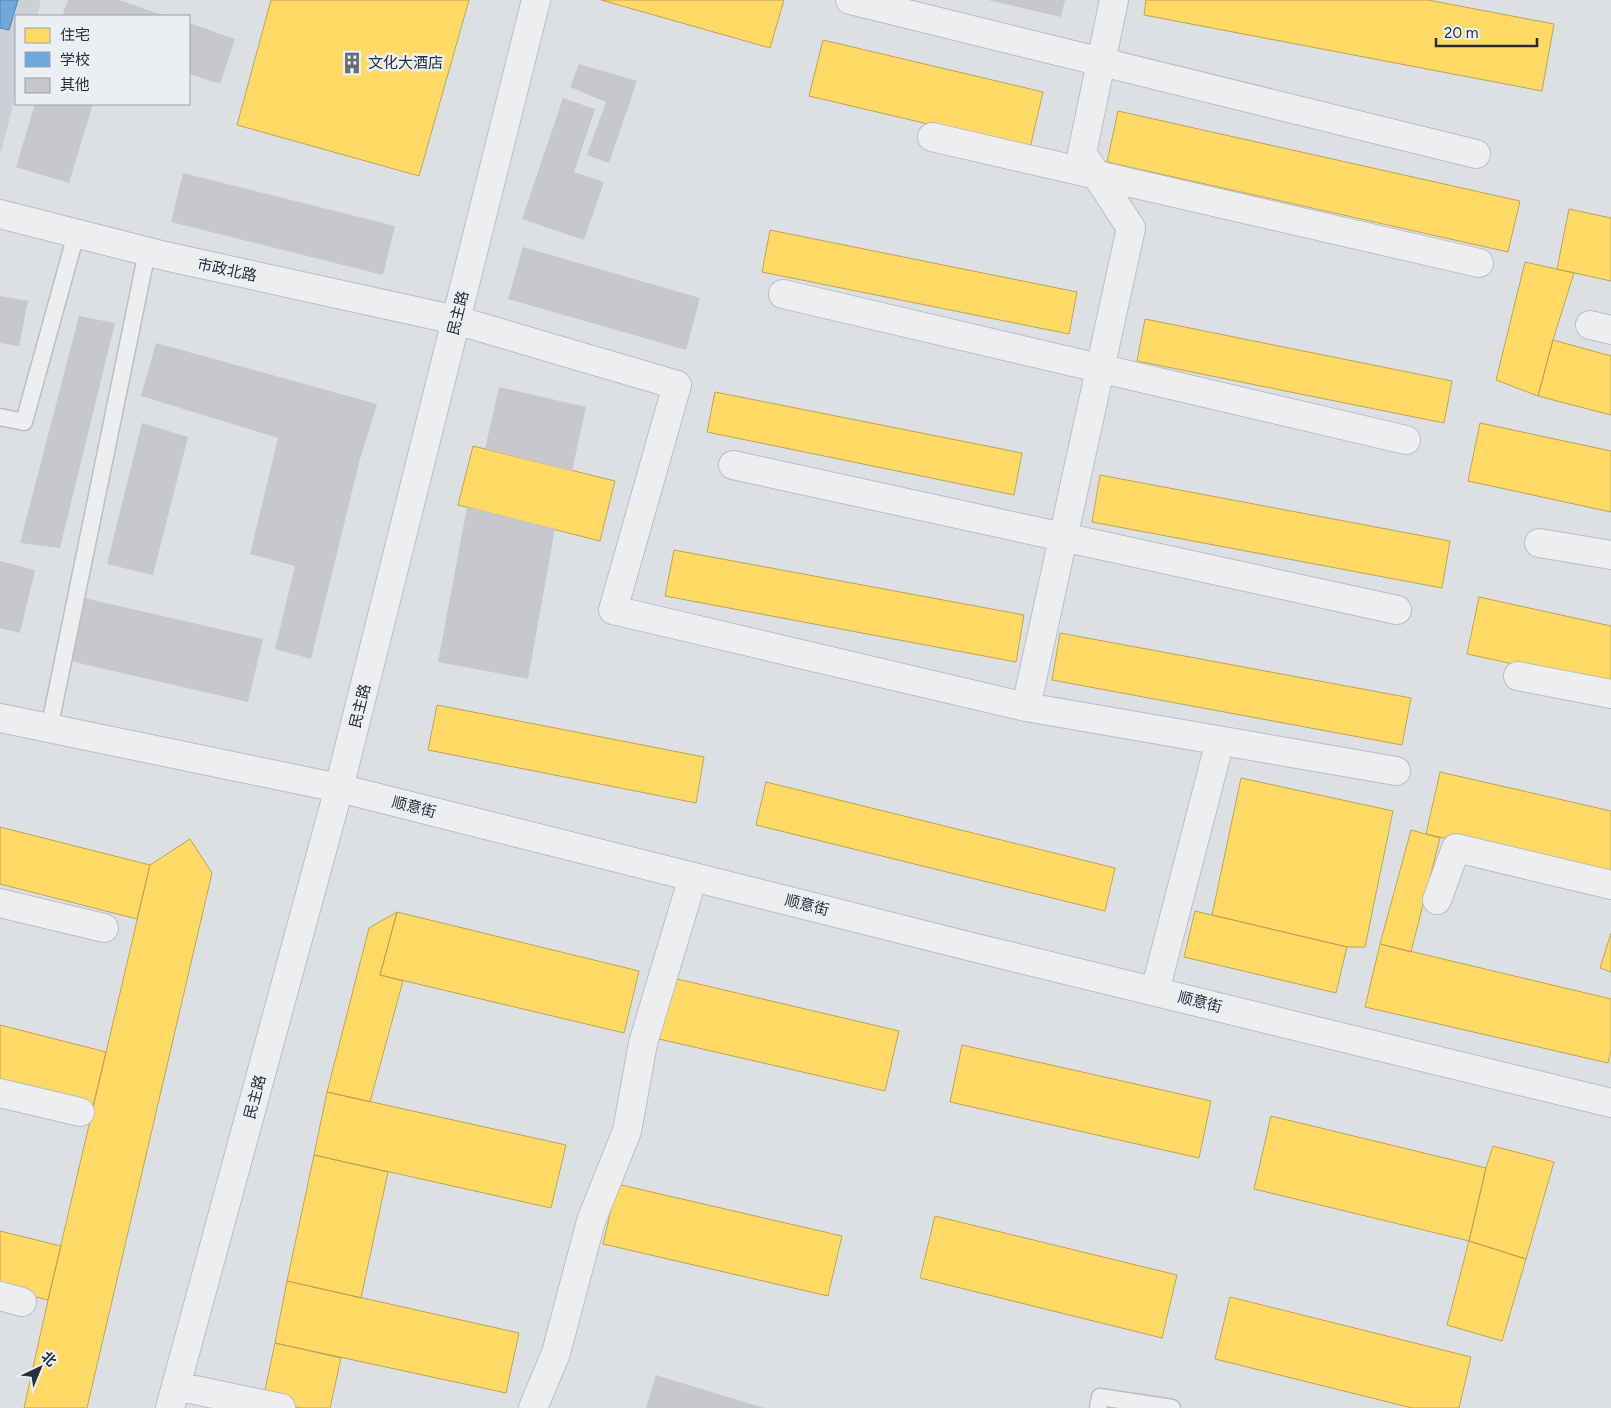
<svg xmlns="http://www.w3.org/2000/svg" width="1611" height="1408" font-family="Figtree,'Noto Sans SC',sans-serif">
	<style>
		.built { fill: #ccd0d6 }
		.homes { fill: #ffd966; stroke: #bea659 }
		.schools { fill: #6fa8dc; stroke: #5984ac }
		.building { fill: #c6c8cb }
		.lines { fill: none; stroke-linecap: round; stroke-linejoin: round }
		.service-casing { stroke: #bcbec1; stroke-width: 19 }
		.minor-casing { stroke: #bcbec1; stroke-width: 30 }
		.service { stroke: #edeef0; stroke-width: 16 }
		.minor { stroke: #edeef0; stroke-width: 28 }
		.labels { text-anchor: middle; stroke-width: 5; stroke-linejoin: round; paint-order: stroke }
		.poi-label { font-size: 15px; fill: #262f3b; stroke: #eaeff3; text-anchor: start }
		.street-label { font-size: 15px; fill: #262f3b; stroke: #eaeff3 }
	</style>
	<rect width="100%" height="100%" fill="#dde0e3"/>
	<path class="built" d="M0,0h41l-4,16h-21v78l-16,62z"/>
	<path class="homes" d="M271,0h198l-50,176 -182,-51z
		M601,0h183l-14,48z
		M1146,0h282l126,24 -12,67 -398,-76z
		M823,40l220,52 -13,56 -221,-52z
		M1118,111l402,90 -12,51 -401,-90z
		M1569,209l42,9v63l-54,-12z
		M770,230l307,62 -8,42 -307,-62z
		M1525,262l49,11 -21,67 -15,56 -42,-16z
		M1145,319l307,62 -8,42 -307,-62z
		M1553,340l58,16v59l-73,-19z
		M715,392l307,61 -8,42 -307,-63z
		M1480,423l131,28v61l-143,-31z
		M473,446l142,35 -15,60 -142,-36z
		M1100,475l350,66 -8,47 -350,-66z
		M674,550l350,65 -8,47 -351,-66z
		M1479,597l132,29v59l-144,-31z
		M1060,633l351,65 -9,47 -350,-65z
		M437,705l267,52 -8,46 -268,-53z
		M1440,772l171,39v65l-185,-42z
		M1241,778l152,33 -28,136h-18l-135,-32z
		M766,782l349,86 -10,43 -349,-86z
		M0,827l150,38 -13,54 -137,-35z
		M1411,830l29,8 -29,114 -31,-8z
		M190,839l22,34 -125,535h-63l24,-108 102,-435z
		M1195,911l152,36 -11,46 -152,-36z
		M397,912l242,59 -15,62 -244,-58z
		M397,912l-17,63 23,6 -33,121 -43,-10 42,-164z
		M1611,933v39l-11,-4z
		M1380,944l231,55v51l-3,13 -243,-56z
		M673,978l226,53 -14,60 -226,-52z
		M0,1025l106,27 -13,54 -93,-24z
		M962,1045l249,56 -12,57 -249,-56z
		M327,1092l239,53 -15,63 -237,-53z
		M1271,1116l215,52 -17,73 -215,-52z
		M1493,1146l61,16 -28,97 -57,-18 17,-73z
		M314,1155l74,17 -27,126 -74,-17z
		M617,1184l225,52 -14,60 -225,-52z
		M935,1216l242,59 -15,63 -242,-60z
		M0,1231l61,15 -13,54 -48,-12z
		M1469,1241l57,18 -24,82 -55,-16z
		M287,1281l232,52 -13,60 -231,-50z
		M1230,1297l241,60 -12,51h-47l-197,-49z
		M275,1343l66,15 -11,50h-29l-38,-9z"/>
	<path class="schools" d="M0,0h18l-9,30 -9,-2z"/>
	<path class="building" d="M68,0h51l47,16h-104z
		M988,0h77l-4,17z
		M189,23l46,16 -15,45 -31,-10z
		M579,64l58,17 -28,82 -22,-8 19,-53 -36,-15z
		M563,98l32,11 -21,63 30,10 -20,58 -62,-21z
		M35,104h58l-24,79 -53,-16z
		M183,173l212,53 -12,49 -212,-53z
		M523,247l177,51 -14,52 -178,-51z
		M0,296l28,5 -9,45 -19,-3z
		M79,316l36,7 -55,225 -40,-5z
		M156,343l221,61 -17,55 -49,200 -36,-10 20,-83 -45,-12 28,-116 -137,-42z
		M499,387l87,20 -14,64 -87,-22z
		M142,423l46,14 -35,138 -46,-11z
		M467,507l88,22 -27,150 -90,-17z
		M0,561l35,9 -15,63 -20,-5z
		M84,598l179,41 -15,63 -178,-41z
		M656,1375l108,33h-118z"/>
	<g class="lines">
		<g class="service-casing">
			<path id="service" d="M0,417l24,5 52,-188
				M49,729l98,-477
				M1098,1408l2,-11 72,11"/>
		</g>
		<g class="minor-casing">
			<path id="minor" d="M850,0l626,154
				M932,137l547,126
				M0,214l165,42 291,64 221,65 -64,225 413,97 370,64
				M783,294l623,146
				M1590,325l21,5
				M733,465l664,145
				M1539,543l72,12
				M1518,676l93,18
				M1026,707l105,-479 -49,-75 32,-153
				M0,718l339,70 637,160 635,155
				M1437,900l19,-52 155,37
				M0,903l104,25
				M1155,991l65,-250
				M0,1093l80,19
				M0,1296l22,6
				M176,1386l105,22
				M170,1408l169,-620 197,-788
				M533,1408l23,-55 35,-132 36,-90 16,-88 50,-166"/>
		</g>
		<use href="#service" class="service"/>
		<use href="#minor" class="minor"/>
	</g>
	<defs>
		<g id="building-bare" transform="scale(1.725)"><path d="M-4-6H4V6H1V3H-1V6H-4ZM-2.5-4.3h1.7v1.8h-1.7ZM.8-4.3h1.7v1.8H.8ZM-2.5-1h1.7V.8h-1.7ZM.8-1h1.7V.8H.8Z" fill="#666d76" stroke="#eaeff3" stroke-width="2.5" paint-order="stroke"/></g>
	</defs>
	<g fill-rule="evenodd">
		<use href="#building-bare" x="352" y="63"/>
	</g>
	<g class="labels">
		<g class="poi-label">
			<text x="368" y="68">文化大酒店</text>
		</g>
		<g class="street-label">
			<text transform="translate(227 270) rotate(12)" y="5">市政北路</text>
			<text transform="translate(458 313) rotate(-76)" y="5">民主路</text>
			<text transform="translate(360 706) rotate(-76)" y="5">民主路</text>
			<text transform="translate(414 807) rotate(14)" y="5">顺意街</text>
			<text transform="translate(807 905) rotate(14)" y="5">顺意街</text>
			<text transform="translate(1200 1002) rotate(14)" y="5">顺意街</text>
			<text transform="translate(255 1097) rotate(-75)" y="5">民主路</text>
		</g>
	</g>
	<rect x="15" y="15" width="175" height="90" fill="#eaeff3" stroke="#9ca2a9"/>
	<rect x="25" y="28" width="25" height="15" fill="#ffd966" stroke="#9ca2a9"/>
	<text x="60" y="40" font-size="15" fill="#262f3b">住宅</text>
	<rect x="25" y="52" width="25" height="15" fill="#6fa8dc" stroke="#9ca2a9"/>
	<text x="60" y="65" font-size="15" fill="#262f3b">学校</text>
	<rect x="25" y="78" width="25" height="15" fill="#c6c8cb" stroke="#9ca2a9"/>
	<text x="60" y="90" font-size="15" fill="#262f3b">其他</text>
	<g transform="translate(40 1368) rotate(44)" stroke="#eaeff3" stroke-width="4" paint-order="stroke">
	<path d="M0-4L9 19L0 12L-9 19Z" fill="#262f3b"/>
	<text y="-8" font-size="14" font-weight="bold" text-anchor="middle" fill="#262f3b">北</text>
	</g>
	<path d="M1436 38v8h101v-8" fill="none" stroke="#262f3b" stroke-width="2.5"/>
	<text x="1444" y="38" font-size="15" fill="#262f3b" stroke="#eaeff3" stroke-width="4" paint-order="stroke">20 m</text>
</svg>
